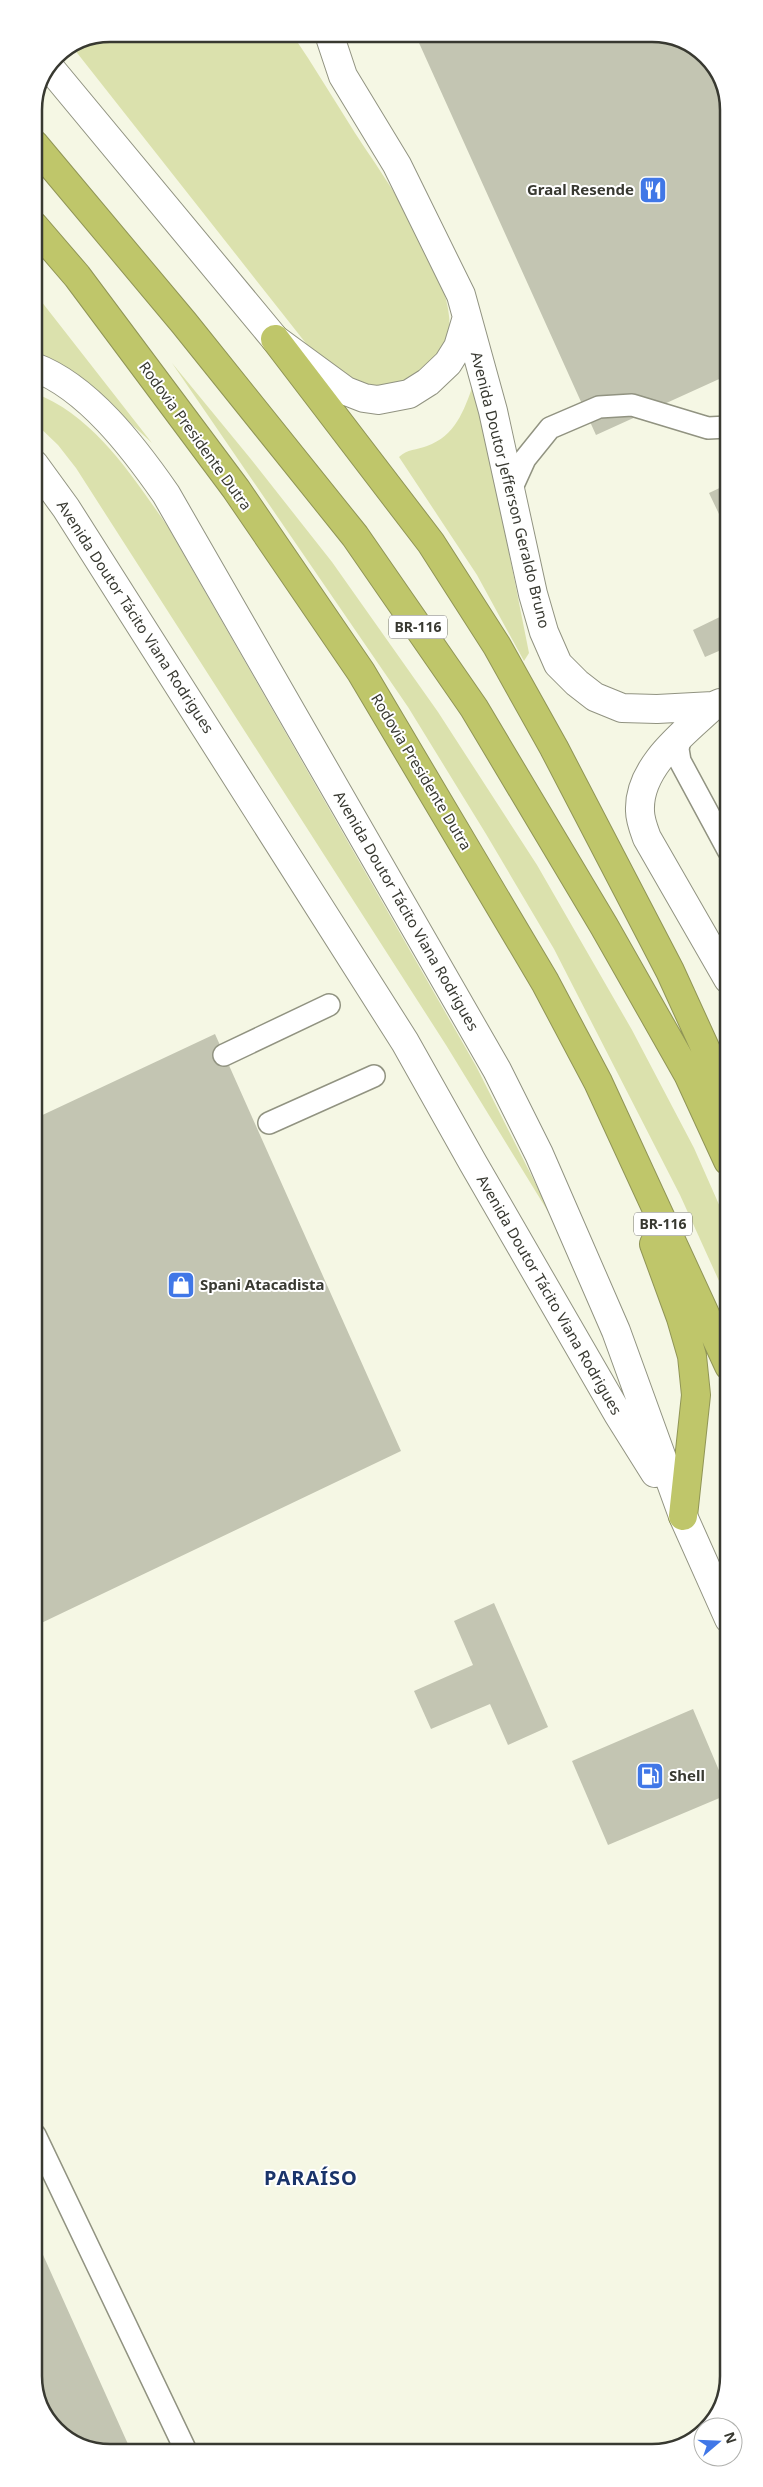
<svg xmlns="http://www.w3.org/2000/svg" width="763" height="2487" font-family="'Noto Sans',sans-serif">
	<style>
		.green { fill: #dbe1ad }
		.building { fill: #c3c5b2 }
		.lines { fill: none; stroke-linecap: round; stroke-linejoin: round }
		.service-casing { stroke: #919381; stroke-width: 24 }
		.secondary-casing { stroke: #919381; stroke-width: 30 }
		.motorway-casing { stroke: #909556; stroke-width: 30 }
		.service { stroke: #fff; stroke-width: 21 }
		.secondary { stroke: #fff; stroke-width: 28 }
		.motorway { stroke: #bfc66a; stroke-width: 28 }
		.labels { text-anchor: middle; stroke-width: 4; stroke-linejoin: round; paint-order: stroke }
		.shield { fill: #fff; stroke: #74746f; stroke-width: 1 }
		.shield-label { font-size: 14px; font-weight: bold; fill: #383931 }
		.poi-label { font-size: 15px; font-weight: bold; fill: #383931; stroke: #fff; text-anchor: start }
		.street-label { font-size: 15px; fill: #383931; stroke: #fff }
		.district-label { font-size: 20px; font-weight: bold; letter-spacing: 1px; fill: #1a346a; stroke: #fff }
		.rim { fill: none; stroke: #383931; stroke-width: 2.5 }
	</style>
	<rect width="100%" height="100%" fill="#f5f7e4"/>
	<path class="green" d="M110,34h182c22,32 42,66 63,99 30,46 110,155 92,210 -9,31 -39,39 -66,51l-54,-24 -253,-321z
		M34,292l118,151 -52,-48 -66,-41z
		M172,363l78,95 82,104 106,150 99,153 95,165 62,118 34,77 1,78 -49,-108 -126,-246 -68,-115 -78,-127z
		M473,385l16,67 40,201 -5,8 -47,-86 -78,-118c8,-8 18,-7 28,-11 28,-10 37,-35 46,-61z
		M34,393c60,22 99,84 134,134l308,539 82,162 -112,-183 -370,-577 -18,-23 -24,-23z"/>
	<path class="building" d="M415,34h247l41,19 25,42v280l-132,60z
		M728,484v49l-19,-40z
		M728,613v34l-23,10 -12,-27z
		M215,1034l186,417 -366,175 -1,-507z
		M494,1603l54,124 -40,18 -18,-41 -59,25 -17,-38 59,-26 -19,-44z
		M693,1709l36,85 -121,51 -36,-84z
		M35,2237l97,216h-27l-45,-19 -25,-42z"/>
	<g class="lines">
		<g class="service-casing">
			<path id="service" d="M510,492l15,-33 25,-31 49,-21 33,-2 76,23 20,-1
				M681,736l-3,13 2,12 48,89
				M224,1055l105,-50
				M269,1123l105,-47
				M35,2135l152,318"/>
		</g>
		<g class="secondary-casing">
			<path id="secondary" d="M329,34l14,42 54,89 64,130 32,116 40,183 11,38 14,32 19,19 18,14 27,11 35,1 56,-3
				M51,69l224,270 71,52 18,7 14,2 31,-6 19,-12 20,-19 10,-16 9,-30
				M34,367c54,20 100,81 132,127l331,576 42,84 77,177 67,185 46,103
				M34,464l32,44 339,534 68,121 145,251 37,59
				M720,703l-7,3c-29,27 -75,61 -73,105 0,9 4,19 7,27l81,141"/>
		</g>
		<g class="motorway-casing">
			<path id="motorway" d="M34,144l150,179 171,213 119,172 130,218 84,148 40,87
				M34,226l43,50 159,213 125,183 184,310 53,100 131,284
				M275,339l156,204 66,103 57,102 116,223 58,127
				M654,1244l27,74 11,38 4,39 -13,121"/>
		</g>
		<use href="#service" class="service"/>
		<use href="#secondary" class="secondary"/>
		<use href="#motorway" class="motorway"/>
	</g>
	<defs>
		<g id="restaurant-square" transform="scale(1.4375)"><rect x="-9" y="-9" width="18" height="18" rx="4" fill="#4077e7" stroke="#fff"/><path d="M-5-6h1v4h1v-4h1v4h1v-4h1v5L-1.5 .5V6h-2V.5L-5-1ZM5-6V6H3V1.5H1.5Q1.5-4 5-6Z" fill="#fff"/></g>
		<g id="shop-square" transform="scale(1.4375)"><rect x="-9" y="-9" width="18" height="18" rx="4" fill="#4077e7" stroke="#fff"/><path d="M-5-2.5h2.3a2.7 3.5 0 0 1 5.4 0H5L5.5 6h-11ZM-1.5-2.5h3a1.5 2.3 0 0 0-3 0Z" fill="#fff"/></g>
		<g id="fuel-square" transform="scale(1.4375)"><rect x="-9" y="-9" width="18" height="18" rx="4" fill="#4077e7" stroke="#fff"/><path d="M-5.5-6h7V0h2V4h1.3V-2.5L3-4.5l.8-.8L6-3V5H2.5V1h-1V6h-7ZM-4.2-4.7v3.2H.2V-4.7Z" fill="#fff"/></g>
	</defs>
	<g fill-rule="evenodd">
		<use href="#restaurant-square" x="653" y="190"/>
		<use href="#shop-square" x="181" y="1285"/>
		<use href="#fuel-square" x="650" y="1776"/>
	</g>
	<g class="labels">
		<g class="shield">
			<rect x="389" y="615.5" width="58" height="23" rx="4"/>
			<rect x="634" y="1212.5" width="58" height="23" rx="4"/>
		</g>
		<g class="shield-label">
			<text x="418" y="632">BR-116</text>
			<text x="663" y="1229">BR-116</text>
		</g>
		<g class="poi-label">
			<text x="634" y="195" text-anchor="end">Graal Resende</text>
			<text x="200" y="1290">Spani Atacadista</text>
			<text x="669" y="1781">Shell</text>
		</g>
		<g class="street-label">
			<text transform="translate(195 436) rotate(54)" y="5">Rodovia Presidente Dutra</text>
			<text transform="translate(510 490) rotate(76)" y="5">Avenida Doutor Jefferson Geraldo Bruno</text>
			<text transform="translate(135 617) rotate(57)" y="5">Avenida Doutor Tácito Viana Rodrigues</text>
			<text transform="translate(421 772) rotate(59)" y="5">Rodovia Presidente Dutra</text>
			<text transform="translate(406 911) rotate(60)" y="5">Avenida Doutor Tácito Viana Rodrigues</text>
			<text transform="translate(549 1295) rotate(60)" y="5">Avenida Doutor Tácito Viana Rodrigues</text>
		</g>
		<g class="district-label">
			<text x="311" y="2185">PARAÍSO</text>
		</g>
	</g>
	<path d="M0 0H763V2487H0ZM110 42H652A68 68 0 0 1 720 110V2376A68 68 0 0 1 652 2444H110A68 68 0 0 1 42 2376V110A68 68 0 0 1 110 42Z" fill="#fff" fill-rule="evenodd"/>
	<path class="rim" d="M110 42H652A68 68 0 0 1 720 110V2376A68 68 0 0 1 652 2444H110A68 68 0 0 1 42 2376V110A68 68 0 0 1 110 42Z"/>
	<g transform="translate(718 2442) rotate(71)"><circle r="24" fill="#ffffff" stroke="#afb0ad"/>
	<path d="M0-4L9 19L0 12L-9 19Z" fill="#4077e7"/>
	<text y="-8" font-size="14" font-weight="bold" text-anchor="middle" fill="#383931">N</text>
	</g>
</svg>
